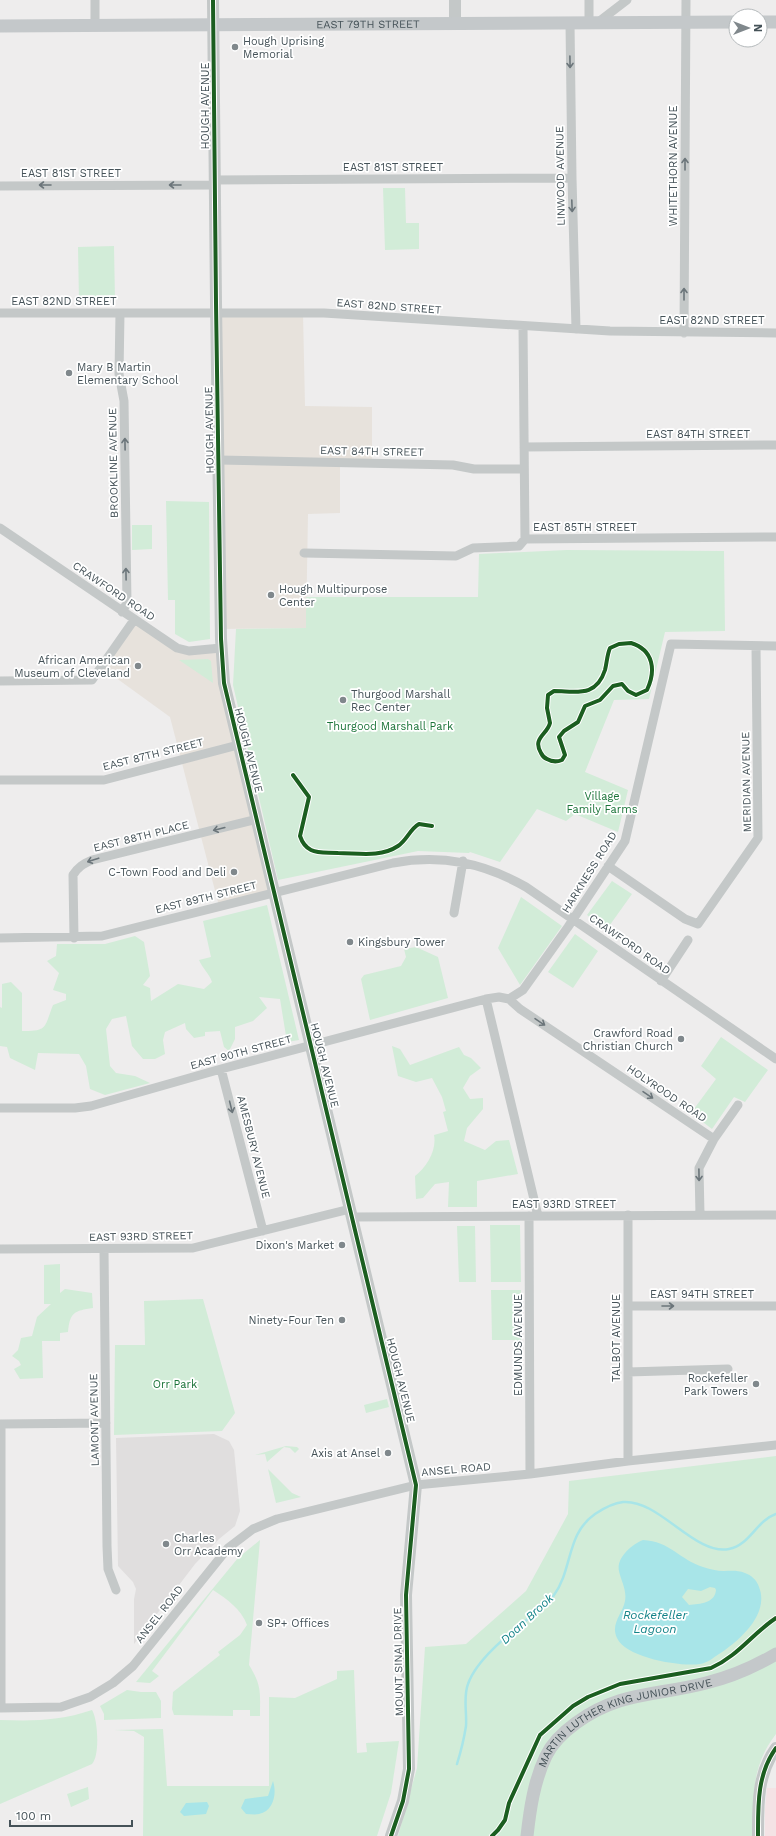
<svg xmlns="http://www.w3.org/2000/svg" width="776" height="1836" font-family="'Work Sans',sans-serif">
	<style>
		.commercial { fill: #e7e2dc }
		.education { fill: #e0dede }
		.medical { fill: #f4e3e5 }
		.green { fill: #d2ecd8 }
		.water { fill: #a8e5e8; fill-rule: evenodd }
		.lines { fill: none; stroke-linecap: round; stroke-linejoin: round }
		.stream { stroke: #a8e5e8; stroke-width: 2.5 }
		.minor { stroke: #c4c8c8; stroke-width: 9 }
		.tertiary { stroke: #c4c8c8; stroke-width: 12 }
		.secondary { stroke: #c4c8ca; stroke-width: 13 }
		.cycleway-casing { stroke: #fff; stroke-width: 6 }
		.cycleway { stroke: #1b5e20; stroke-width: 4 }
		.oneway { stroke: #6b757a }
		.poi-dot { fill: #80888c; stroke: #fff; stroke-width: 1.5 }
		.labels { text-anchor: middle; stroke-width: 3.5; stroke-linejoin: round; paint-order: stroke }
		.street-label { font-size: 11px; fill: #455258; stroke: #fff }
		.poi-label { font-size: 11px; fill: #455258; stroke: #fff; text-anchor: start }
		.park-label { font-size: 11px; fill: #1b7439; stroke: #fff }
		.water-label { font-size: 12px; font-style: italic; fill: #138388; stroke: #fff }
	</style>
	<rect width="100%" height="100%" fill="#eeeded"/>
	<path class="commercial" d="M216,313h87l2,93 67,1v56l-32,-1v51l-32,1 -2,114 -85,1z
		M134,620l43,28h44l52,244 -54,14 -49,-189 -69,-50z"/>
	<path class="education" d="M214,1434l15,7 5,9 6,61 -5,15 -16,13 -24,25 -61,80v-45l2,-10 -3,-7 -15,-16 -2,-128z"/>
	<path class="medical" d="M767,1788h9v48h-11v-26z"/>
	<path class="green" d="M383,188h22l1,35h13v26l-34,1z
		M114,246l1,54 -36,1 -1,-54z
		M166,501l43,1 1,137 -21,3 -14,-8v-34h-7z
		M132,525h20v24l-20,1z
		M567,550l157,1 1,80 -60,1 -16,67 -35,1 -29,72 43,18 -10,42 -43,-18 -9,7 -29,-12 -37,53 -30,-10 -1,1 -51,-2 -140,29 -45,-195 3,-56 70,-1v-31h172l1,-43z
		M208,659l3,2 2,22 -34,-23z
		M612,881l20,13 -25,35 -20,-14z
		M521,897l41,29 -42,59 -22,-37z
		M267,905l32,135 -12,2 -7,-43 -21,-2 8,11 -14,13 -18,6v12l-6,12 -5,-4 -4,-16 -15,1v4l-11,2 -8,-9 -1,-6 -20,9 -2,8 2,14 -10,5h-12l-11,-13 -6,-30 -14,3 -6,10 4,37 6,7 19,3 15,7 -45,12 -15,-6 -4,-23 -7,-12 -41,-1 -3,17 -25,-12 -3,-11 -7,-1v-39l2,1v-24l9,-2 11,11v38c26,0 22,-3 31,-26l13,-5v-6l-13,-4 6,-17 -12,-12 9,-5 1,-12h48l30,-8 9,6 6,34 -7,9 7,3 1,13 27,-17 26,5 8,-7c-3,-9 -10,-14 -13,-22l12,-3 -8,-36z
		M575,934l23,17 -25,37 -25,-16z
		M416,947l22,10 10,41 -78,22 -9,-41 3,-4 37,-9 5,-9 -2,-8z
		M721,1037l47,33 -23,32 -11,-5 -22,32 -21,-16 25,-34 -15,-13z
		M392,1046l8,3 10,16 49,-18 5,8 7,3 10,10 -11,8 -7,12 7,11 13,-1v11l-16,19 -3,13 21,9 11,-9 13,-1 9,34 -41,7v26h-29l1,-25 -14,2 -12,14 -7,1 -1,-23c12,-9 22,-26 19,-41l14,-4 -5,-19 3,-1 -4,-14 -10,-19 -16,4 -18,-6z
		M490,1225h30l1,57h-30z
		M457,1226h18l1,56h-17z
		M60,1264v29l5,-4 27,4 1,15c-19,3 -23,4 -25,24l-8,1v8h-18l1,37 -23,1 -6,-10 7,-4 -2,-4 -7,-5 6,-6 3,-12 11,-2 5,-19 14,-13h-7v-39z
		M491,1290h30v74h-6l-1,-24h-22z
		M203,1299l32,114 -13,18 -108,4 1,-90h30l-1,-44z
		M387,1399l2,8 -23,6 -2,-8z
		M286,1446l11,1 2,2 -4,4 -5,-5 -6,-1 -17,15 -2,-8 -10,1z
		M776,1456v278c-25,32 -23,64 -23,102h-355l19,-68 8,-121 41,-3 60,-53 42,-77 1,-33z
		M268,1469l24,24 9,4 -25,6z
		M260,1540l-11,125c13,21 11,27 11,51h-10v-6h-17v6l-59,-1 -2,-6 1,-17 47,-37 -2,-3 22,-17 7,-10c-6,-16 -20,-26 -34,-35l-61,81 7,5 -9,7 -14,-1 102,-124z
		M354,1670l3,83 10,-1 -1,-9 33,-2 -8,52 -14,43h-234l1,-99 -10,-6 -20,-1 49,-1 4,57h102v-89l26,1 42,-19v-8z
		M127,1690l14,2h15l5,9v17l-57,2v-6l-4,-8z
		M92,1710c6,9 8,46 0,54l-92,40v-84c34,1 60,1 92,-10z
		M88,1787l1,12 -18,8 -4,-13z"/>
	<path class="water" d="M643,1540c27,1 37,20 60,27 6,2 14,4 21,4 7,0 13,-1 21,2 6,2 12,7 14,14 11,27 -20,54 -40,67 -6,4 -12,9 -19,10 -19,3 -74,-6 -83,-26 -7,-14 6,-25 8,-37 2,-11 -4,-20 -6,-30 -3,-13 13,-27 24,-31zM710,1587l5,1 1,2c-1,13 -16,14 -27,15l-7,-8 6,-8 13,2z
		M273,1781c4,12 1,30 -14,33 -4,1 -9,0 -13,0l-5,-6 4,-9 23,-3z
		M207,1802l2,4 -3,8 -22,2 -4,-4 6,-9z"/>
	<g class="lines">
		<path class="stream" d="M457,1764c4,-13 7,-25 9,-38 1,-14 -3,-29 2,-42 9,-26 45,-53 66,-70 7,-6 15,-11 20,-19 19,-26 12,-61 41,-81 9,-6 18,-11 28,-12 36,-3 72,54 106,47 21,-4 27,-28 47,-35"/>
		<path class="minor" d="M95,0v25
			M589,0v23
			M570,23l2,155 4,151
			M597,23l30,-23
			M214,180l358,-2
			M0,186l214,-1
			M0,313h324l286,18 166,2
			M120,313l-1,61 5,27 3,202 -5,9
			M523,326l2,213
			M684,333l2,-333
			M524,447l252,-2
			M219,460l234,5 21,4h50
			M0,528l177,120 12,3 32,-3
			M304,553l152,3 17,-8 46,-2 6,-7 251,-2
			M0,681l92,-1 42,-60
			M0,780h104l134,-35
			M608,866l77,53 13,5 60,-86 -2,-192
			M454,913l9,-52
			M0,938l102,-2 291,-73c49,-9 91,0 133,24l250,172
			M74,938l-1,-63c5,-8 10,-11 19,-15l165,-41
			M661,981l27,-41
			M486,999l52,217
			M509,999l11,10 194,130
			M221,1069l42,162
			M0,1108h75l16,-2 130,-37 265,-70 13,-2 10,2 14,-9 45,-63 57,-86 46,-197 105,2
			M628,1215v246
			M700,1215l-1,-47 15,-29 24,-34
			M529,1216l1,258
			M352,1217l424,-2
			M0,1249l193,-1 157,-39
			M104,1249l3,297 1,23 8,21
			M629,1306h147
			M628,1372l100,-3
			M0,1424l106,-1
			M1,1424v284
			M0,1708l61,-1 29,-10 23,-14 20,-17 95,-118 25,-19 24,-10 139,-34 114,-11 98,-13 148,-16"/>
		<path class="tertiary" d="M213,0l3,303 5,336 3,44 192,802 -10,110 3,174 -6,32 -12,35
			M455,23v-23
			M758,1836c0,-30 -1,-62 18,-88"/>
		<g class="secondary">
			<path d="M760,22h16"/>
			<path id="s1" d="M0,26l736,-4"/>
			<path id="s2" d="M527,1836c3,-27 7,-55 19,-80 6,-13 19,-25 30,-33 44,-32 81,-27 130,-40 25,-6 48,-16 70,-29"/>
		</g>
		<g class="cycleway-casing">
			<path id="cycleway" d="M213,0l3,303 5,336 3,44 192,802 -10,110 3,174 -6,32 -12,35
				M631,643c23,7 25,28 16,47l-11,5 -8,-4 -6,-7 -9,2 -13,14 -15,6 -7,16 -14,9 -5,6 6,18 -3,5c-5,2 -10,2 -15,-1 -3,-1 -5,-4 -6,-6 -9,-15 6,-18 9,-30l-3,-15 1,-13 6,-4c22,0 42,7 51,-21 2,-8 2,-15 5,-22l9,-4z
				M293,775l16,22 -9,39c2,6 5,11 11,14 8,4 18,2 27,3 20,0 42,5 60,-7 9,-6 12,-17 21,-22l13,2
				M492,1836l6,-6 7,-10 4,-17 31,-68 33,-29 15,-9 32,-13 91,-16c27,-12 42,-35 65,-50
				M758,1836c0,-30 -1,-62 18,-88"/>
		</g>
		<use href="#cycleway" class="cycleway"/>
	</g>
	<defs><path id="oneway-shaft" d="M-6 0H5M1.5-3L5.5 0L1.5 3" fill="none" stroke-width="1.6" stroke-linecap="round" stroke-linejoin="round"/></defs>
	<g class="oneway">
		<use href="#oneway-shaft" transform="translate(570 62) rotate(89)"/>
		<use href="#oneway-shaft" transform="translate(685 164) rotate(-90)"/>
		<use href="#oneway-shaft" transform="translate(45 185) rotate(180)"/>
		<use href="#oneway-shaft" transform="translate(175 185) rotate(180)"/>
		<use href="#oneway-shaft" transform="translate(572 206) rotate(88)"/>
		<use href="#oneway-shaft" transform="translate(684 294) rotate(-90)"/>
		<use href="#oneway-shaft" transform="translate(125 444) rotate(-91)"/>
		<use href="#oneway-shaft" transform="translate(126 574) rotate(-91)"/>
		<use href="#oneway-shaft" transform="translate(219 829) rotate(166)"/>
		<use href="#oneway-shaft" transform="translate(93 860) rotate(162)"/>
		<use href="#oneway-shaft" transform="translate(540 1022) rotate(34)"/>
		<use href="#oneway-shaft" transform="translate(648 1095) rotate(34)"/>
		<use href="#oneway-shaft" transform="translate(231 1107) rotate(76)"/>
		<use href="#oneway-shaft" transform="translate(699 1175) rotate(89)"/>
		<use href="#oneway-shaft" transform="translate(668 1306)"/>
	</g>
	<g class="poi-dot">
		<circle cx="235" cy="47" r="4"/>
		<circle cx="69" cy="373" r="4"/>
		<circle cx="271" cy="595" r="4"/>
		<circle cx="138" cy="666" r="4"/>
		<circle cx="343" cy="700" r="4"/>
		<circle cx="234" cy="872" r="4"/>
		<circle cx="350" cy="942" r="4"/>
		<circle cx="681" cy="1039" r="4"/>
		<circle cx="342" cy="1245" r="4"/>
		<circle cx="342" cy="1320" r="4"/>
		<circle cx="756" cy="1384" r="4"/>
		<circle cx="388" cy="1453" r="4"/>
		<circle cx="166" cy="1544" r="4"/>
		<circle cx="259" cy="1623" r="4"/>
	</g>
	<g class="labels">
		<g class="street-label">
			<text dy="4" stroke="none"><textPath href="#s1" startOffset="368">EAST 79TH STREET</textPath></text>
			<text transform="translate(205 106) rotate(-90)" y="4">HOUGH AVENUE</text>
			<text transform="translate(673 166) rotate(-90)" y="4">WHITETHORN AVENUE</text>
			<text x="393" y="171">EAST 81ST STREET</text>
			<text x="71" y="177">EAST 81ST STREET</text>
			<text transform="translate(560 176) rotate(-91)" y="4">LINWOOD AVENUE</text>
			<text x="64" y="305">EAST 82ND STREET</text>
			<text transform="translate(389 306) rotate(4)" y="4">EAST 82ND STREET</text>
			<text x="712" y="324">EAST 82ND STREET</text>
			<text transform="translate(209 430) rotate(-91)" y="4">HOUGH AVENUE</text>
			<text x="698" y="438">EAST 84TH STREET</text>
			<text transform="translate(372 451) rotate(1)" y="4">EAST 84TH STREET</text>
			<text transform="translate(113 463) rotate(-91)" y="4">BROOKLINE AVENUE</text>
			<text x="585" y="531">EAST 85TH STREET</text>
			<text transform="translate(114 591) rotate(34)" y="4">CRAWFORD ROAD</text>
			<text transform="translate(249 750) rotate(76)" y="4">HOUGH AVENUE</text>
			<text transform="translate(153 754) rotate(-14)" y="4">EAST 87TH STREET</text>
			<text transform="translate(746 782) rotate(-91)" y="4">MERIDIAN AVENUE</text>
			<text transform="translate(141 836) rotate(-14)" y="4">EAST 88TH PLACE</text>
			<text transform="translate(589 872) rotate(-58)" y="4">HARKNESS ROAD</text>
			<text transform="translate(206 897) rotate(-14)" y="4">EAST 89TH STREET</text>
			<text transform="translate(630 944) rotate(35)" y="4">CRAWFORD ROAD</text>
			<text transform="translate(241 1052) rotate(-15)" y="4">EAST 90TH STREET</text>
			<text transform="translate(325 1065) rotate(76)" y="4">HOUGH AVENUE</text>
			<text transform="translate(667 1093) rotate(34)" y="4">HOLYROOD ROAD</text>
			<text transform="translate(254 1147) rotate(76)" y="4">AMESBURY AVENUE</text>
			<text x="564" y="1208">EAST 93RD STREET</text>
			<text transform="translate(141 1236) rotate(-1)" y="4">EAST 93RD STREET</text>
			<text x="702" y="1298">EAST 94TH STREET</text>
			<text transform="translate(616 1338) rotate(-90)" y="4">TALBOT AVENUE</text>
			<text transform="translate(518 1345) rotate(-90)" y="4">EDMUNDS AVENUE</text>
			<text transform="translate(401 1380) rotate(76)" y="4">HOUGH AVENUE</text>
			<text transform="translate(94 1420) rotate(-91)" y="4">LAMONT AVENUE</text>
			<text transform="translate(456 1469) rotate(-5)" y="4">ANSEL ROAD</text>
			<text transform="translate(159 1614) rotate(-52)" y="4">ANSEL ROAD</text>
			<text transform="translate(398 1662) rotate(-91)" y="4">MOUNT SINAI DRIVE</text>
			<text dy="4" stroke="none"><textPath href="#s2" startOffset="171">MARTIN LUTHER KING JUNIOR DRIVE</textPath></text>
		</g>
		<g class="poi-label">
			<text x="243" y="45">Hough Uprising<tspan x="243" dy="13">Memorial</tspan></text>
			<text x="77" y="371">Mary B Martin<tspan x="77" dy="13">Elementary School</tspan></text>
			<text x="279" y="593">Hough Multipurpose<tspan x="279" dy="13">Center</tspan></text>
			<text x="130" y="664" text-anchor="end">African American<tspan x="130" dy="13">Museum of Cleveland</tspan></text>
			<text x="351" y="698">Thurgood Marshall<tspan x="351" dy="13">Rec Center</tspan></text>
			<text x="226" y="876" text-anchor="end">C-Town Food and Deli</text>
			<text x="358" y="946">Kingsbury Tower</text>
			<text x="673" y="1037" text-anchor="end">Crawford Road<tspan x="673" dy="13">Christian Church</tspan></text>
			<text x="334" y="1249" text-anchor="end">Dixon's Market</text>
			<text x="334" y="1324" text-anchor="end">Ninety-Four Ten</text>
			<text x="748" y="1382" text-anchor="end">Rockefeller<tspan x="748" dy="13">Park Towers</tspan></text>
			<text x="380" y="1457" text-anchor="end">Axis at Ansel</text>
			<text x="174" y="1542">Charles<tspan x="174" dy="13">Orr Academy</tspan></text>
			<text x="267" y="1627">SP+ Offices</text>
		</g>
		<g class="park-label">
			<text x="390" y="730">Thurgood Marshall Park</text>
			<text x="602" y="800">Village<tspan x="602" dy="13">Family Farms</tspan></text>
			<text x="175" y="1388">Orr Park</text>
		</g>
		<g class="water-label">
			<text x="655" y="1619">Rockefeller<tspan x="655" dy="14">Lagoon</tspan></text>
			<text transform="translate(527 1619) rotate(-43)" y="4">Doan Brook</text>
		</g>
	</g>
	<g transform="translate(748 28) rotate(90)"><circle r="19" fill="#ffffff" stroke="#b5babc"/>
	<path d="M0-3L7 15L0 10L-7 15Z" fill="#80888c"/>
	<text y="-6" font-size="11" font-weight="bold" text-anchor="middle" fill="#455258">N</text>
	</g>
	<path d="M10 1820v6h122v-6" fill="none" stroke="#455258" stroke-width="2"/>
	<text x="16" y="1820" font-size="12" fill="#455258" stroke="#ffffff" stroke-width="3" paint-order="stroke">100 m</text>
</svg>
